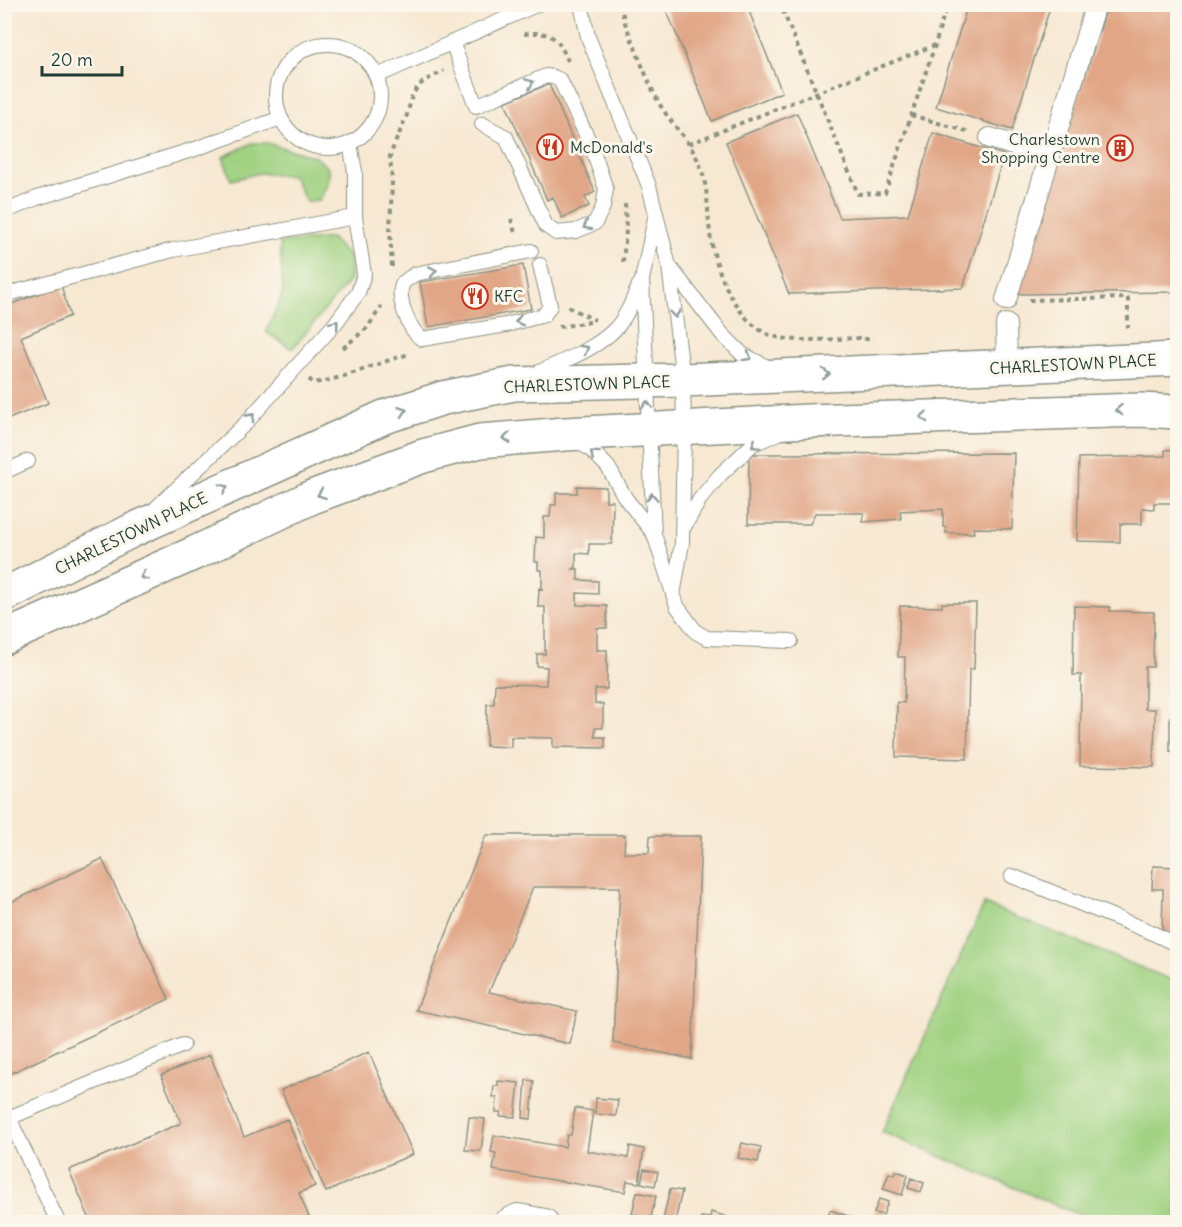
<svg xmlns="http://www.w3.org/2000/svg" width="1182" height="1227" font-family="Delius,sans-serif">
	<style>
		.green { fill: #a0d282; stroke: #60885b; stroke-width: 1.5 }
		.building { fill: #e1a686 }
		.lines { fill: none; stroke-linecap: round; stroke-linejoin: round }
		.service-casing { stroke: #8b9283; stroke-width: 16 }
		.pedestrian-casing { stroke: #8b9283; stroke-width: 22 }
		.minor-casing { stroke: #8b9283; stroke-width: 28 }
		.tertiary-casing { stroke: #8b9283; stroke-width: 36 }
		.path { stroke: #8b9283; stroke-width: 4; stroke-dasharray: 4.5 4.5; stroke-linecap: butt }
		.service { stroke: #fff; stroke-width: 14 }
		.pedestrian { stroke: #fff; stroke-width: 20 }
		.minor { stroke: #fff; stroke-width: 26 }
		.tertiary { stroke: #fff; stroke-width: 33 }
		.oneway { stroke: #8f9e9a }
		.labels { text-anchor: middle; stroke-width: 6; stroke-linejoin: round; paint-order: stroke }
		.poi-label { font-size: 16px; fill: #1f3d34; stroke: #fbf7ec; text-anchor: start }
		.street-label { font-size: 16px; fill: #1f3d34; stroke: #fbf7ec }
	</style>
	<rect width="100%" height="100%" fill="#fbf7ec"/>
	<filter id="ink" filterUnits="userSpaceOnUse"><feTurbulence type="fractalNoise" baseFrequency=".0167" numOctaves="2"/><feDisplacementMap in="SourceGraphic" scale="12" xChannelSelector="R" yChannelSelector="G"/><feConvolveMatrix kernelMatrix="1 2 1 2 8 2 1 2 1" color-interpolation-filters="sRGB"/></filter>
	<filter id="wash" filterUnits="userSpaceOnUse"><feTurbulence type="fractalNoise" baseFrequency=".008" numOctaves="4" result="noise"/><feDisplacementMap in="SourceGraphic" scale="24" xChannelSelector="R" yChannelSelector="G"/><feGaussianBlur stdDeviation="1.35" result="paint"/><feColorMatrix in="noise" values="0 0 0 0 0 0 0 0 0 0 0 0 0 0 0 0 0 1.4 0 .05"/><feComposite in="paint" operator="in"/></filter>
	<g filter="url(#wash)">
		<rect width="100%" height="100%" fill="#f7e8d2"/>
		<path class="green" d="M252,143h15l49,14 13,12v11l-9,20 -14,2 -13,-26 -33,-3 -29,7 -8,-23z
			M331,238l19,20v22l-58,69 -26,-17 17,-39 -3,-50z
			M984,904l193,78v240h-81l-214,-90z"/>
		<g id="blocks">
			<path class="building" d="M664,4h82l36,88 -70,29z
				M968,4h83l-39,126 -76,-23z
				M1108,4h70v288l-162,2z
				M549,84l46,108 -10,5 4,9 -27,12 -9,-21 -6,3 -42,-98z
				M797,113l43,105 68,-3 25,-82 71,22 -41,133 -174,6 -63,-152z
				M523,265l8,44 -103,18 -8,-45z
				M61,285l9,31 -49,21 27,66 -44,18v-114z
				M1178,449v54h-24v6l-12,-1v16h-22v18l-43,-1 2,-83 86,-2v-6z
				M1014,453l-2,76 -39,-1 1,5h-28v-6h-3v-18l-43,2 1,8 -38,3 1,-9h-49l-5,11h-62l1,-70z
				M577,486l29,1v14h7l-1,43h-23v10l-13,-1v14l-3,2h5v11l20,1v13l-21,-1v12l30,1v22h-10v22h10v39h-12v15h8v24h-8v9h10v11l-52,-1v-9l-42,-1v10l-25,-1 1,-42h7l1,-20 51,1 1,-18 -10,-1v-12h8v-47h-7l1,-19 3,1v-19h-4v-8h-3l1,-25 8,1v-21h6l1,-12h5v-12h21z
				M942,603h34l-2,66h-5l-2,90 -71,-2 1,-55 7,1 1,-46h-7l2,-51 42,1z
				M1074,606l36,1v4l44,1 -1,55h-8v42h10l-1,58 -74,-1 1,-91h-8z
				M1170,717h8v35l-8,-1z
				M486,835h139l-1,18h25l1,-17h51l-9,223 -79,-16 7,-156h-87l-44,105 88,19 -7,33 -154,-34z
				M102,859l67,140 -164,77v-171z
				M1153,866l25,1v67l-16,-1 1,-44h-11z
				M369,1052l44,102 -87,38 -45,-102z
				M210,1055l34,82 43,-18 28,67 -16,7 12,29h-220l-22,-52 112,-47 -20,-48z
				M526,1080l8,1 -3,38 -8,-1z
				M498,1081l21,2 -4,34 -15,-1 1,-4h-5l1,-15h-4l1,-11h4z
				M596,1098l22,2 -2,16 -21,-2z
				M575,1108l18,3 -6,40 41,7 2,-12 14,3 -5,34 -12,-2 -2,11 -132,-22 3,-17 -5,-1 3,-17 71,12 2,-12h4z
				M469,1117l16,2 -4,32 -16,-1z
				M742,1143l19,4 -3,15 -20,-4z
				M644,1169l14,3 -3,14 -14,-3z
				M896,1171l12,4 -6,20 -19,-6 6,-16 6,2z
				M911,1178l13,5 -3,9 -13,-4z
				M670,1189l12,2 -7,31h-41l2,-7 -4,-1 5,-22 19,4 -5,21 12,3z
				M879,1199l9,3 -5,13 -9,-2z
				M830,1210l36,12h-40z
				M711,1212l23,7 -1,3h-34l2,-5 9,1z"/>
		</g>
	</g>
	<g filter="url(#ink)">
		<use href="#blocks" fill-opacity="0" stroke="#8b9283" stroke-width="1.5"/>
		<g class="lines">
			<g class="service-casing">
				<path id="service" d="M581,4l7,33 61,149 20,80 14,114 1,47 -2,116 -9,52
					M452,42l24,64 70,-30 7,1 7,3 31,65 15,44 -3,18 -8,16 -19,8 -20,2 -10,-7 -40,-89 -24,-13
					M276 96a52 52 0 1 1 104 0a52 52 0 1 1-104 0Z
					M377,76l161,-72
					M4,212l33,-14 158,-49 86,-31
					M655,218l-13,62 12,254 23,72 19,26 11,6 84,3
					M531,251l-116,23c-4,3 -9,6 -12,9 -8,13 7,49 19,56l84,-14 38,-10 6,-9 -10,-41
					M670,267l52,67 20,20 27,14
					M4,295l169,-45 182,-33
					M535,374c27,-13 61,-24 82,-47 10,-12 16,-27 22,-42
					M576,440l14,9 18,18 18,32 28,35
					M4,472l24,-11
					M156,508l89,-84 89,-99 24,-32 6,-19 -9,-57v-45l-5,-29
					M684,527l16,-28 20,-24 33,-31 26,-11
					M1012,876l134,54 32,15
					M9,1118l49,104
					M4,1120l179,-75"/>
			</g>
			<g class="pedestrian-casing">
				<path id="pedestrian" d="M990,138l60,18
					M1006,300l90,-296
					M1006,324l1,43"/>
			</g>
			<g class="minor-casing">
				<path id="minor" d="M508,1222l10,-5 27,5"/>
			</g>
			<g class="tertiary-casing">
				<path id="tertiary" d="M4,595l129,-65 182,-82 69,-31 59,-19 71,-14 169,-4 495,-21
					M4,638l193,-86 115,-55 111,-41 57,-15 85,-7 243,-13 332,-11 38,2"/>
			</g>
			<path class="path" d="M624,4l-2,8 3,11c11,26 21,55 34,80 13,23 33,39 42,65 8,23 6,48 10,72 6,34 28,88 65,97 24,6 62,1 87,1l10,3
				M785,4l-4,2 77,188 27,-1 50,-148
				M524,34c27,-4 34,4 44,27
				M911,115l58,17
				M689,144l246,-99 12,-41
				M511,219l4,14
				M623,262l3,-31 -1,-27
				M392,267l-2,-36 2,-50 -2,-26 17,-40 5,-19 6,-10 8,-6 18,-9
				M1029,300l99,-2v30
				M568,307l27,13
				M559,327l31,-5
				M343,348l24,-20 15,-22
				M309,379l4,4c33,-4 65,-21 97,-29"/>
			<use href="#service" class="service"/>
			<use href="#pedestrian" class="pedestrian"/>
			<use href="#minor" class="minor"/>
			<use href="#tertiary" class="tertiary"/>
		</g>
		<defs><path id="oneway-chevron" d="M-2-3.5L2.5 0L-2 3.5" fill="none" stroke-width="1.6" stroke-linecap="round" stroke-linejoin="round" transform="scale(1.5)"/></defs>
		<g class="oneway">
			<use href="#oneway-chevron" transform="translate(530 83) rotate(-23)"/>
			<use href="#oneway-chevron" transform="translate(587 226) rotate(151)"/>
			<use href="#oneway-chevron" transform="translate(433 271) rotate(-11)"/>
			<use href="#oneway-chevron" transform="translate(675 314) rotate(83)"/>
			<use href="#oneway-chevron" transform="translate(519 321) rotate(166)"/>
			<use href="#oneway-chevron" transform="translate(335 324) rotate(-50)"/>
			<use href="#oneway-chevron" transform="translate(585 349) rotate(-30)"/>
			<use href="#oneway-chevron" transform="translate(748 357) rotate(30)"/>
			<use href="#oneway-chevron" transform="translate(826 374) rotate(-2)"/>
			<use href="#oneway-chevron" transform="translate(647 405) rotate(-92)"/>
			<use href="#oneway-chevron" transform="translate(1119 410) rotate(178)"/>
			<use href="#oneway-chevron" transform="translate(403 411) rotate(-19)"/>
			<use href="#oneway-chevron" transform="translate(251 417) rotate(-48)"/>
			<use href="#oneway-chevron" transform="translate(924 417) rotate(178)"/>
			<use href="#oneway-chevron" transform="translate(507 438) rotate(175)"/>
			<use href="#oneway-chevron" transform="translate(755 445) rotate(148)"/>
			<use href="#oneway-chevron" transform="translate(594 454) rotate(-138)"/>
			<use href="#oneway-chevron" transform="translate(224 488) rotate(-24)"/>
			<use href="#oneway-chevron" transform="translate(321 494) rotate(159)"/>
			<use href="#oneway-chevron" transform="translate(652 497) rotate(-93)"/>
			<use href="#oneway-chevron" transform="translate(144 576) rotate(156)"/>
		</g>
	</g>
	<defs>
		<g id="restaurant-ring" transform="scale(1.35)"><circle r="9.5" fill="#fbf7ec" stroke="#c8321e" stroke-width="1.5"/><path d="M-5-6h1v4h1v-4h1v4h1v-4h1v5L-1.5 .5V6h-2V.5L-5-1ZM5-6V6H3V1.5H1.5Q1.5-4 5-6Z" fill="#c8321e"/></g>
		<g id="building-ring" transform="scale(1.35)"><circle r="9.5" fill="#fbf7ec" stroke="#c8321e" stroke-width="1.5"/><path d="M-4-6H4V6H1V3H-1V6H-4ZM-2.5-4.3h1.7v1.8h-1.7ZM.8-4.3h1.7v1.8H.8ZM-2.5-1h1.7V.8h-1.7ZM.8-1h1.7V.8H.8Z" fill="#c8321e"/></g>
	</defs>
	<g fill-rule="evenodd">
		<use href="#restaurant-ring" x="550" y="147"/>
		<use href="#building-ring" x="1120" y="148"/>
		<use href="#restaurant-ring" x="475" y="296"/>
	</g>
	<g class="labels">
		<g class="poi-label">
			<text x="1100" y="145" text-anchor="end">Charlestown<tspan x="1100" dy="18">Shopping Centre</tspan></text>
			<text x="570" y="153">McDonald's</text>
			<text x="494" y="302">KFC</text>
		</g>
		<g class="street-label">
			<text transform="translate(1073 364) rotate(-3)" y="6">CHARLESTOWN PLACE</text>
			<text transform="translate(587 384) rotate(-2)" y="6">CHARLESTOWN PLACE</text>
			<text transform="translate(131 533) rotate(-26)" y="6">CHARLESTOWN PLACE</text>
		</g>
	</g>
	<rect width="1182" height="1227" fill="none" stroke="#fbf7ec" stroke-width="24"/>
	<path d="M42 66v9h80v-9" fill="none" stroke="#1f3d34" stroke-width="3"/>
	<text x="51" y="66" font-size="18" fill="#1f3d34" stroke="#fbf7ec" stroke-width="4.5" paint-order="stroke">20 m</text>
</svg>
